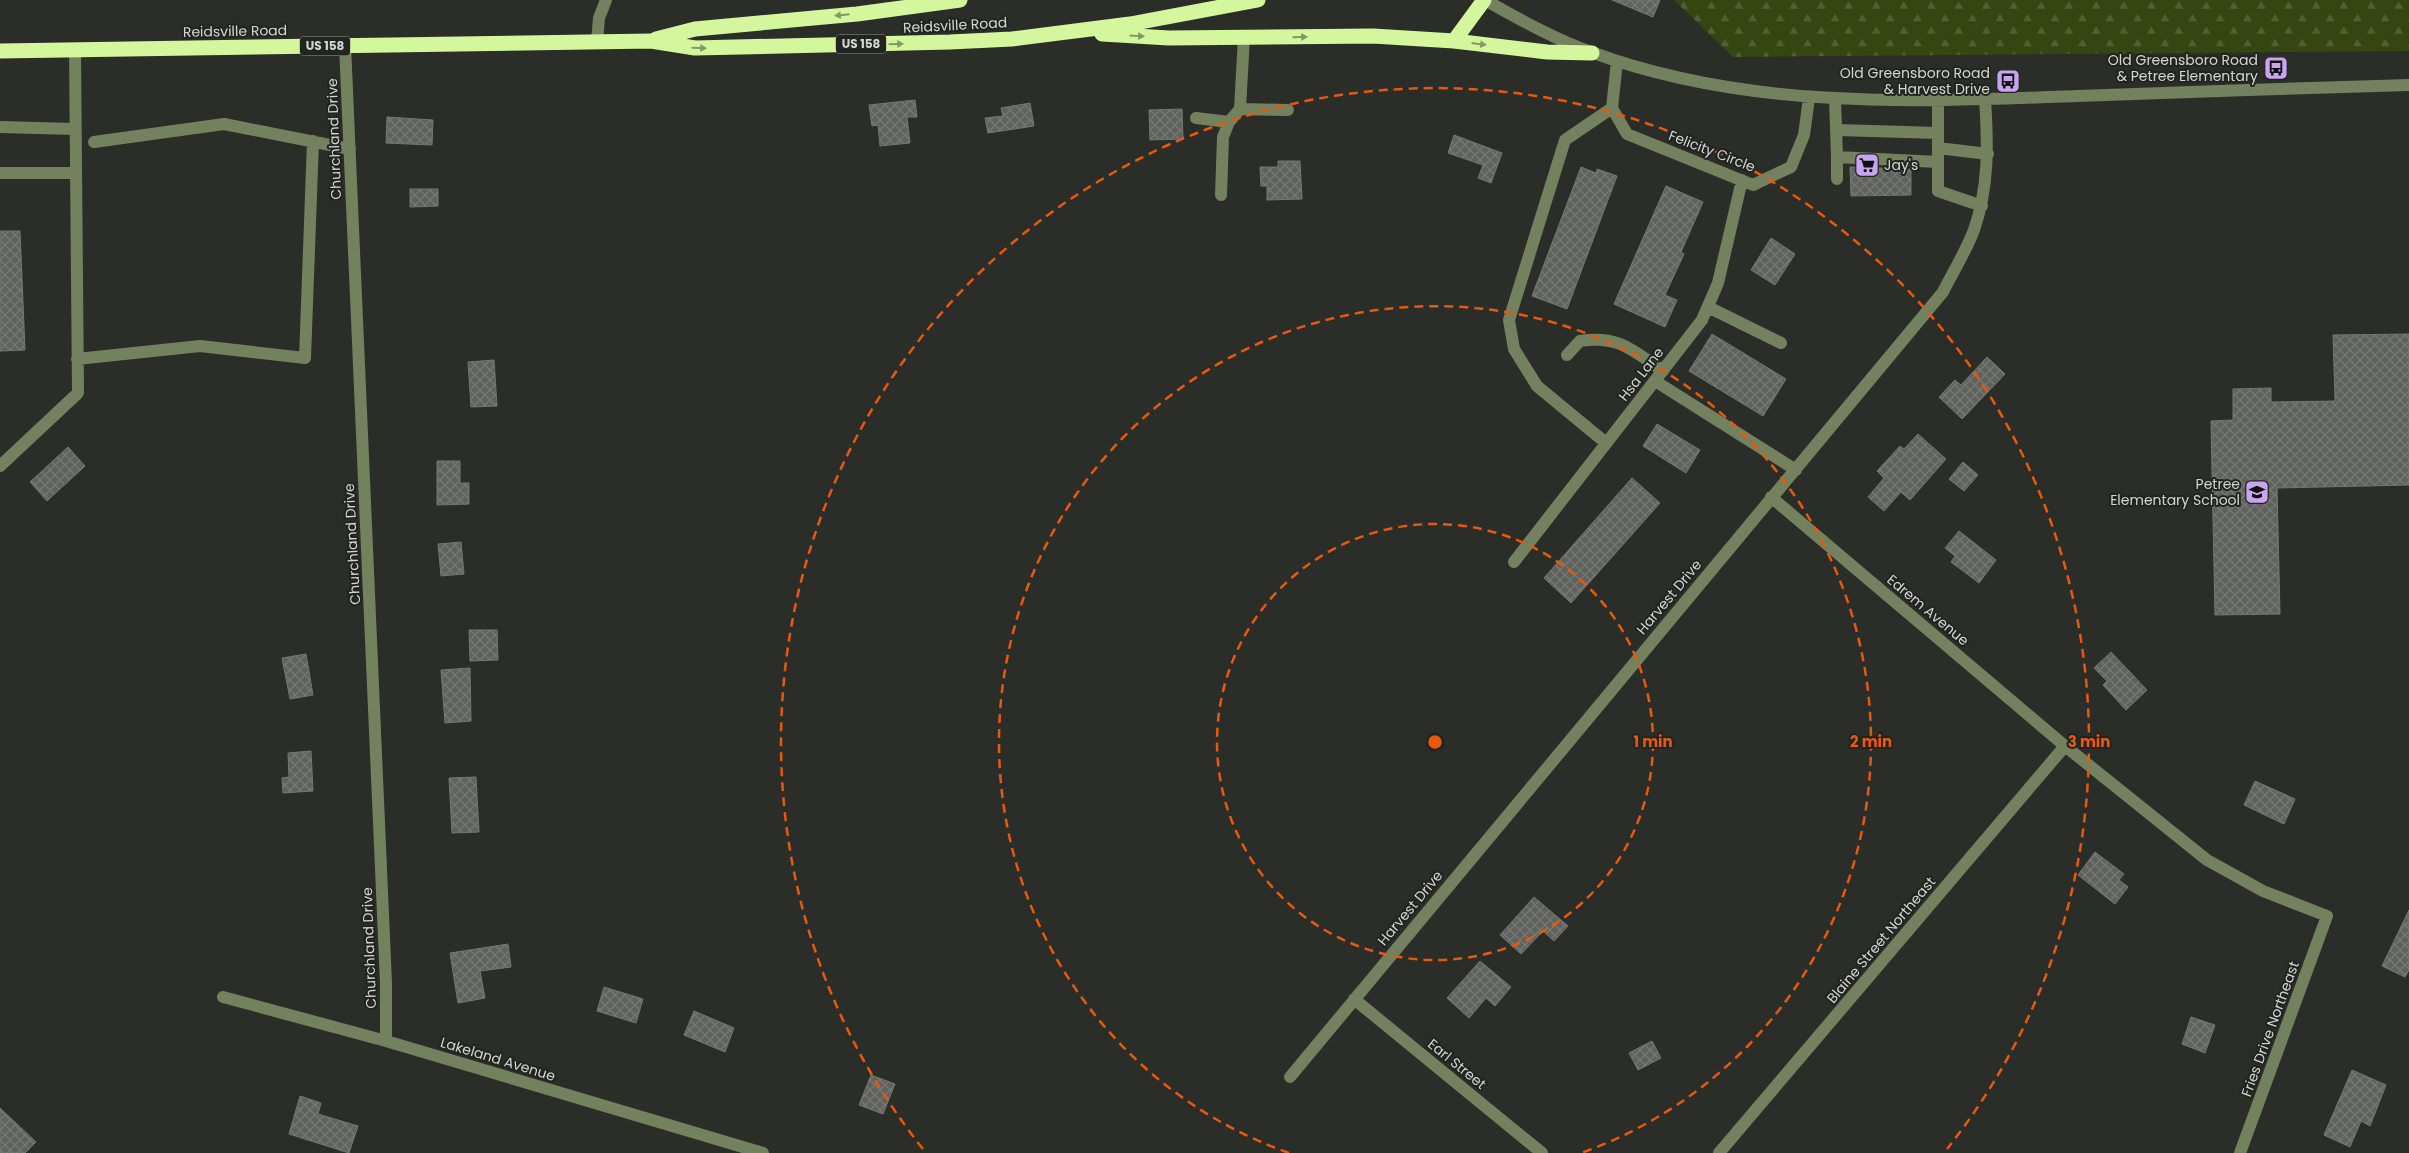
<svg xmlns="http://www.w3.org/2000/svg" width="2409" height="1153" font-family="Poppins,sans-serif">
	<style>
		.forest { fill: url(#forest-firs) }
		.building { fill: url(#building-cross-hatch); stroke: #757872 }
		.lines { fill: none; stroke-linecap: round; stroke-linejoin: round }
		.minor { stroke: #73815e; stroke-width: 12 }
		.highway { stroke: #d4f79e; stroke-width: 15 }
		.oneway { fill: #849865 }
		.ring { fill: none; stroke: #e8590c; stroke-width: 2.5; stroke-dasharray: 9 6 }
		.labels { text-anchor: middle; stroke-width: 4; stroke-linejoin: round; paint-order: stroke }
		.shield { fill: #22241f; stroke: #9fa19d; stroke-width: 1 }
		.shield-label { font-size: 12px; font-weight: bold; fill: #d5d6d3 }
		.street-label { font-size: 14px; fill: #d5d6d3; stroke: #22241f }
		.poi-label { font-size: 14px; fill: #d5d6d3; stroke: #22241f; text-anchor: end }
		.centre { fill: #e8590c; stroke: #22241f; stroke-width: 2.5 }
		.ring-label { font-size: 15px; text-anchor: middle; font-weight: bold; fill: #e8590c; stroke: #22241f; stroke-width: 4; stroke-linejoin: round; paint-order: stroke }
	</style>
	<defs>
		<pattern id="forest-firs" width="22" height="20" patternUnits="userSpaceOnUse" patternTransform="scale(1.25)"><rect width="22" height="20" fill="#354611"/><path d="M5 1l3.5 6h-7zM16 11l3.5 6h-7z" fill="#516033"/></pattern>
		<pattern id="building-cross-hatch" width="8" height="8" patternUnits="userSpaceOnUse" patternTransform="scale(1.25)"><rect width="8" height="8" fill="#60635d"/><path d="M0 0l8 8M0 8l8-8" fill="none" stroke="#767973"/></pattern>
	</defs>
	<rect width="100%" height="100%" fill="#2b2d28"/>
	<path class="forest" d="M1674,0h735v51l-676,6z"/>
	<path class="building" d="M1612,0h48l-7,17z
		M915,100l2,17h-10l3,26 -30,3 -2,-21 -6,1 -3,-21z
		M1030,103l4,23 -46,7 -3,-15 18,-2 -2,-8z
		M1182,109l1,30 -33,1 -1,-30z
		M387,117l46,3 -1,25 -46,-2z
		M1454,135l48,18 -11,30 -13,-5 5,-13 -35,-12z
		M1278,161h22l2,38 -35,1v-14h-6l-1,-19h18z
		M1581,167l15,6 1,-4 20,7 -50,133 -35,-13z
		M1850,167l61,2v26l-60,1z
		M1666,186l37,16 -22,50 3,2 -19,41 12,5 -12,27 -51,-23z
		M410,189h28v17l-28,1z
		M0,231h20l5,119 -25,1z
		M1771,238l24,16 -20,31 -24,-15z
		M1712,334l74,45 -23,37 -74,-45z
		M2409,334v151l-132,3 3,126 -65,1 -4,-194 22,-1v-31l38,-1v14l64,-1 -2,-66z
		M1987,357l18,17 -43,45 -23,-22 16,-17 6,5z
		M494,360l3,46 -26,1 -3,-45z
		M1657,424l43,26 -14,23 -43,-27z
		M1918,434l28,25 -36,41 -9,-8 -17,19 -16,-14 16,-19 -7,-7 23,-25 4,3z
		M68,447l17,19 -38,35 -17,-19z
		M437,461h23v22h9v21l-32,1z
		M1963,462l15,13 -14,16 -15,-12z
		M1632,478l28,25 -89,100 -27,-25z
		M1959,531l37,29 -17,23 -28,-21 4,-6 -10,-8z
		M461,542l3,32 -23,2 -3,-32z
		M469,630h28l1,30 -28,1z
		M2111,652l36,38 -21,20 -23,-25 4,-4 -13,-13z
		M306,654l7,41 -23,4 -8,-41z
		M470,668l1,53 -26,2 -4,-53z
		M311,751l2,40 -30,2 -1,-15 7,-1 -1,-24z
		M476,777l3,55 -27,1 -3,-55z
		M2255,781l40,18 -11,25 -40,-19z
		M2095,852l29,22 -5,6 9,7 -13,17 -37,-29z
		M1534,897l34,29 -14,15 -11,-10 -22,23 -21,-19z
		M2409,910v60l-4,7 -23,-11z
		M508,944l3,23 -31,4 5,27 -27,5 -8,-50z
		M1480,961l31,26 -16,19 -9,-8 -17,20 -22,-20z
		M604,987l39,12 -7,24 -39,-12z
		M694,1011l40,17 -9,24 -41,-17z
		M2191,1017l24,8 -10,28 -23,-9z
		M1652,1041l9,17 -23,12 -9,-17z
		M2352,1070l34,15 -16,41 -9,-5 -11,26 -26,-12z
		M871,1075l24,9 -12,30 -24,-9z
		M300,1096l21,7 -3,11 40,12 -9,27 -60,-19z
		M0,1108l36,34 -11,11h-25z"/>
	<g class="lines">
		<path class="minor" d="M1485,0c34,19 69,39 106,52 157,58 323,50 487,44 110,-4 221,-8 331,-11
			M597,41l2,-23 7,-18
			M345,45l41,938v58
			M1617,61l-5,47 15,26 126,51 38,-18 13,-32 5,-37
			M1835,99l2,58 101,5
			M1938,101v90l44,15
			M1240,109l48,1
			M1196,118l33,4
			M0,127l75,2
			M1837,130l101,3
			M94,142l130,-18 126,25
			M1938,148l50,6
			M0,173h75
			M1837,179v-22
			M1221,195l2,-58 6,-15 11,-13 4,-72
			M1708,307l73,36
			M1567,355l13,-14c39,-6 52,9 83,30
			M77,359l123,-13 105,12 8,-217
			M1655,381l141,89
			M1606,443l-69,-57 -23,-37 -5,-29 56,-180 47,-32
			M0,466l78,-73 -3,-344
			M1771,497l294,249 142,114 56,31 64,25 -87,237
			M1514,562l188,-242 16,-37 24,-103
			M223,997l163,44 377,112
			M1354,999l188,154
			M1290,1077l653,-785c10,-20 23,-41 31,-62 15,-43 14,-86 11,-131
			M1719,1153l346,-407"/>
		<path class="highway" d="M1102,34l67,4 204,-2 81,5 93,11 45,1
			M656,39l39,-10 162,-15 103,-14
			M1454,41l30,-41
			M0,51l651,-10 44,7 255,-6 62,-3 118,-15 128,-24"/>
	</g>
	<defs><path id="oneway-solid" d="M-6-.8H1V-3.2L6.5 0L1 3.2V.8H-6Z" transform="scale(1.25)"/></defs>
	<g class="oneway">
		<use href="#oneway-solid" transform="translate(842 15) rotate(174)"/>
		<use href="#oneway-solid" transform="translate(1137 36) rotate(3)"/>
		<use href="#oneway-solid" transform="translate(1300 37) rotate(-1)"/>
		<use href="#oneway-solid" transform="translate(896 44) rotate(-1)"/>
		<use href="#oneway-solid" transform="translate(1479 44) rotate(7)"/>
		<use href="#oneway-solid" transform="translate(699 48) rotate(2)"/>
	</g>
	<g class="ring">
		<circle cx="1435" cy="742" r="218"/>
		<path d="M1289 1153A436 436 0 1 1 1581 1153"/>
		<path d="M923 1149A654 654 0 1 1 1947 1149"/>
	</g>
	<defs>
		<g id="bus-square" transform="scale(1.25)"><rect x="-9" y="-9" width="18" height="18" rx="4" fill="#c8a5ee" stroke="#22241f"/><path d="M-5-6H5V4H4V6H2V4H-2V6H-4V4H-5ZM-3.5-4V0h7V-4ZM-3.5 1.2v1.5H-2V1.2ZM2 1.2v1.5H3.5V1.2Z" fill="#111"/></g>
		<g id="supermarket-square" transform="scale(1.25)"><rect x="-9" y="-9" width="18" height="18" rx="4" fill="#c8a5ee" stroke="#22241f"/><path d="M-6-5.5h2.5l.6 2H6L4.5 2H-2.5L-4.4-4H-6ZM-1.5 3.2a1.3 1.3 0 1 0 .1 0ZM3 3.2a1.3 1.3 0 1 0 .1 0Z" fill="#111"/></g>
		<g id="school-square" transform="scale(1.25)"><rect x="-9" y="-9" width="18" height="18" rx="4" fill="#c8a5ee" stroke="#22241f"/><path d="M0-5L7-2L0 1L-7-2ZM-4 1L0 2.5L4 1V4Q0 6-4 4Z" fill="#111"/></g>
	</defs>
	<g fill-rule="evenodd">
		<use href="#bus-square" x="2276" y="68"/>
		<use href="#bus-square" x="2008" y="81"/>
		<use href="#supermarket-square" x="1867" y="165"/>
		<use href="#school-square" x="2257" y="492"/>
	</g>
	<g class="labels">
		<g class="shield">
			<rect x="836" y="34.5" width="50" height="19" rx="4"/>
			<rect x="300" y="36.5" width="50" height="19" rx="4"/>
		</g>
		<g class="shield-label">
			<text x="861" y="48">US 158</text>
			<text x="325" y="50">US 158</text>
		</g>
		<g class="street-label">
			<text transform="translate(955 25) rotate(-3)" y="5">Reidsville Road</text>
			<text transform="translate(235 31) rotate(-1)" y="5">Reidsville Road</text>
			<text transform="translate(334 139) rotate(-92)" y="5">Churchland Drive</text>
			<text transform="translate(1712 151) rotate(21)" y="5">Felicity Circle</text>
			<text transform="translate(1641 374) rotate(-52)" y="5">Hsa Lane</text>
			<text transform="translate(352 544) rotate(-93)" y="5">Churchland Drive</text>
			<text transform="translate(1669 597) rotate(-50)" y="5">Harvest Drive</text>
			<text transform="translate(1928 610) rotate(40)" y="5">Edrem Avenue</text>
			<text transform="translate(1410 908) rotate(-50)" y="5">Harvest Drive</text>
			<text transform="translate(1881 940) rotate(-50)" y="5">Blaine Street Northeast</text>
			<text transform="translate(369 948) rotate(-92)" y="5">Churchland Drive</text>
			<text transform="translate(2270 1029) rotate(-70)" y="5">Fries Drive Northeast</text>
			<text transform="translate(498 1059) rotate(17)" y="5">Lakeland Avenue</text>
			<text transform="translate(1457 1064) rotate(39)" y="5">Earl Street</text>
		</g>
		<g class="poi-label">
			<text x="2258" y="65">Old Greensboro Road<tspan x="2258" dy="16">&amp; Petree Elementary</tspan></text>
			<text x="1990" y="78">Old Greensboro Road<tspan x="1990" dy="16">&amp; Harvest Drive</tspan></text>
			<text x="1884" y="170" text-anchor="start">Jay's</text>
			<text x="2240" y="489">Petree<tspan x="2240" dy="16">Elementary School</tspan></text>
		</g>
	</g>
	<circle cx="1435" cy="742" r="8" class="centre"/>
	<g class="ring-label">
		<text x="1653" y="747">1 min</text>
		<text x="1871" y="747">2 min</text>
		<text x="2089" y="747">3 min</text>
	</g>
</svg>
